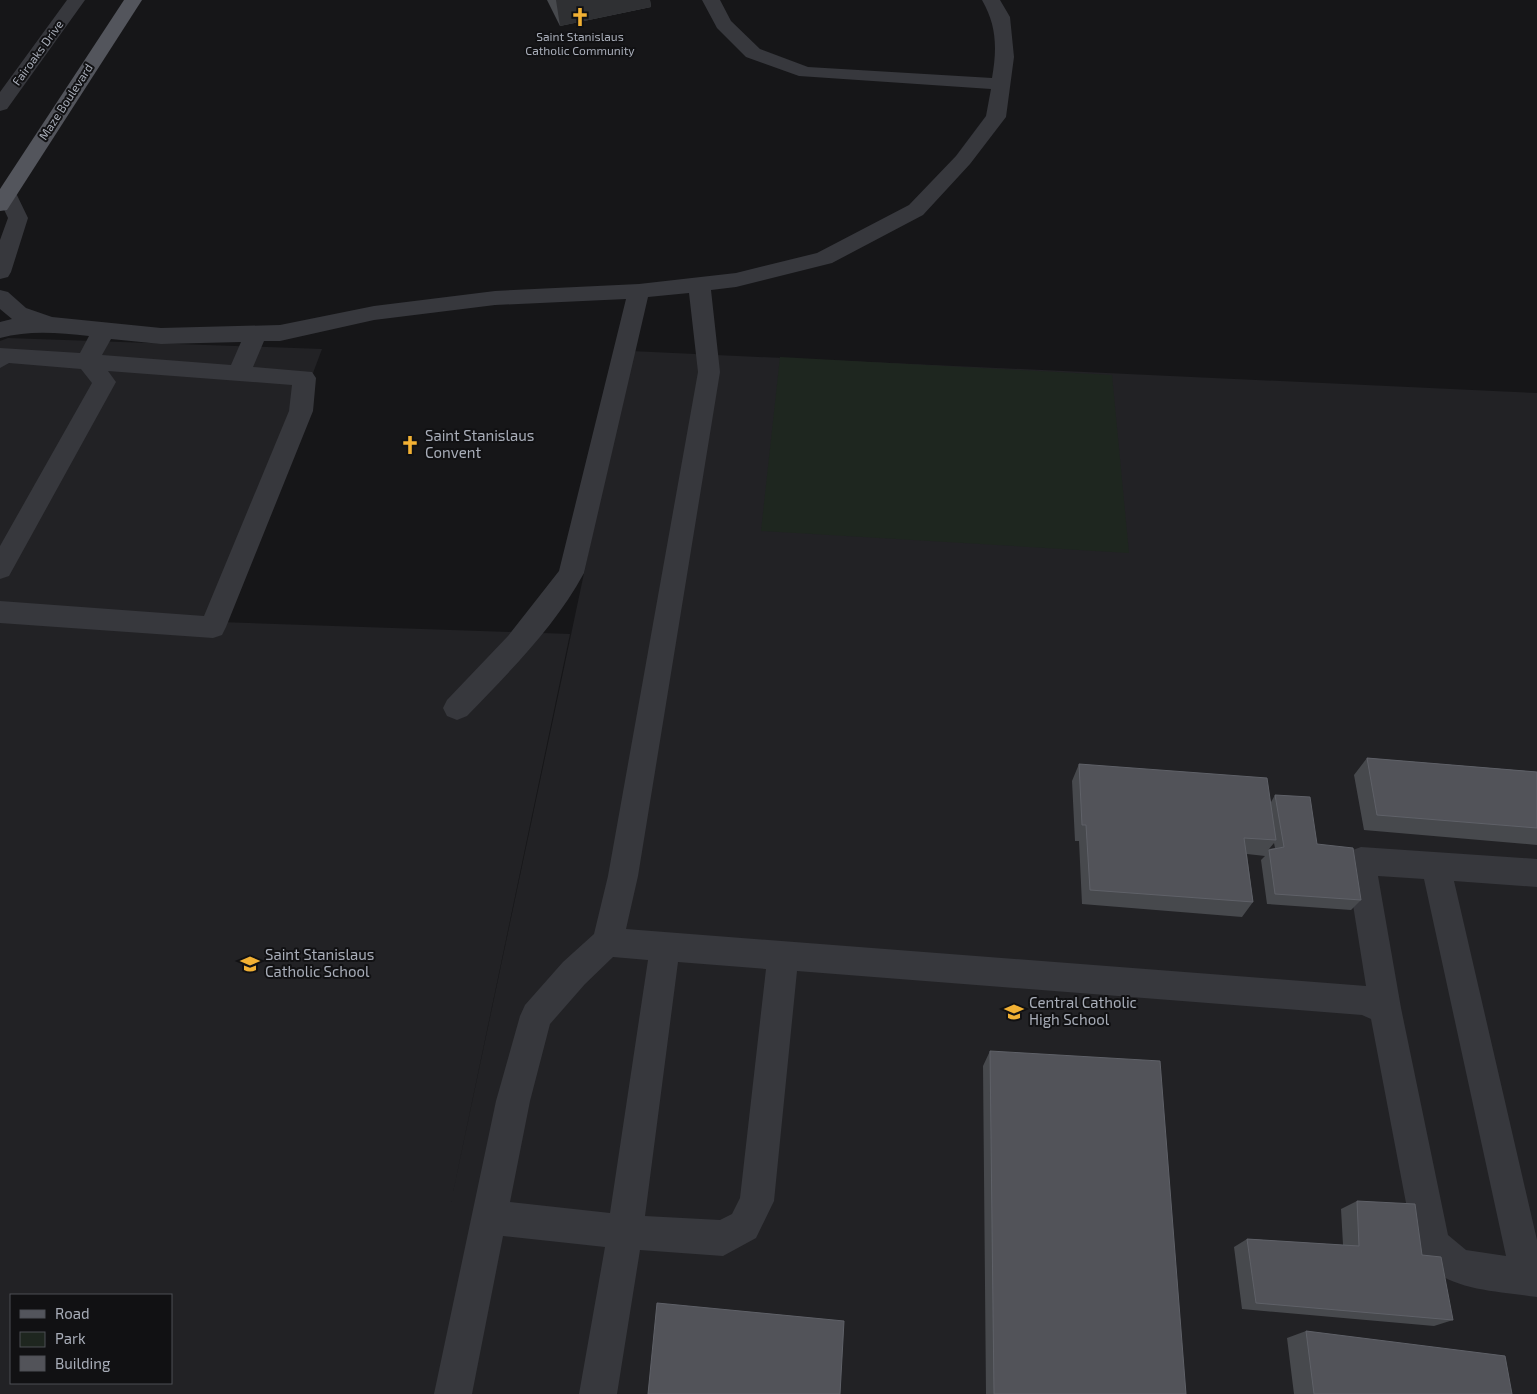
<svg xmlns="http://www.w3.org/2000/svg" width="1537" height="1394" font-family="'Exo 2',sans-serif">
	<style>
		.built { fill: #222225; fill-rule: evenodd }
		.green { fill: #1e261f }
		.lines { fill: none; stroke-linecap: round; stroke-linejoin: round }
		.minor { fill: #37383d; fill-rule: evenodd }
		.major { fill: #53555c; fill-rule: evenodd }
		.wall { fill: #47494d; fill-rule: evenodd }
		.shaded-wall { fill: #2f3033 }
		.building { fill: #525359; stroke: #5f6168 }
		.labels { text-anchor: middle; stroke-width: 4; stroke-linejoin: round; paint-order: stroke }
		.far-poi-label { font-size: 12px; fill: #a8adb8; stroke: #111113 }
		.far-street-label { font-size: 12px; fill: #a8adb8; stroke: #111113 }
		.poi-label { font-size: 15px; fill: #a8adb8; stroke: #111113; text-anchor: start }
	</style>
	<rect width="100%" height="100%" fill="#161618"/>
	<path class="built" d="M8,338l314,11 -102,273 350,12 -119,568 180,-851 906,42v1001h-1537v-1053zM11,1295h160v88h-160z"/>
	<path class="green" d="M780,357l332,18 17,178 -368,-22z"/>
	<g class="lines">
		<path class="minor" d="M67,0h18l-78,109 -7,2v-19z
			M702,0h18l11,21 29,28 48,18 184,11c5,-29 5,-52 -10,-78h18l10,17 4,40 -8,60 -36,47 -47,51 -91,48 -96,24 -25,3 9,82 -82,504 -12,53 740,57 -20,-125 4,-10 11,-4 176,12v28l-83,-6 83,359v57c-43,-7 -103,-5 -123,-52l-43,-226 -9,-4 -565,-44 -23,230 -18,37 -33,18 -83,-6 -23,144h-38l26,-147 -102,-11 -31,158h-38l62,-293 24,-85 5,-11 38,-43 31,-28 14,-58 90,-504 -9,-79 -41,4 -64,276c-29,54 -75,99 -117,143l-10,4 -10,-4 -4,-8 4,-8 61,-64 51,-65 67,-272 -131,6 -121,15 -94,21h-16l-11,26 59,5 4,6 -3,33 -87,216 -4,8 -9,3 -213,-15v-22l204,15 85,-205 3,-26 -184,-14 8,11 -107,194 -9,3v-33l92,-163 -11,-14 -72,-6 -9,5v-20l80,5 9,-17c-30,-3 -59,-6 -89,2v-16l12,-3 -12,-10v-19l8,2 18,16 26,9 109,11 119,-3 94,-19 121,-15 144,-7 97,-11 81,-20 92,-48 47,-49 30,-40 5,-27 -192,-13 -53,-19 -29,-29zM111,339l50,5 80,-2 -10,23 -129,-10zM1378,876l46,3 82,377 -40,-6 -18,-15 -47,-227zM613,957l35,3 -38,253 -100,-11 20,-101 20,-77 35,-40zM678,962l88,7 -26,229 -8,16 -12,6 -75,-4z
			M7,188l7,1 14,29 -17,54 -3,5 -8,2v-39l8,-22 -8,-17v-12z"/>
		<path class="major" d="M124,0h18l-135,210 -7,1v-22z"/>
	</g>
	<path class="wall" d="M547,0h103l1,7 -91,19z
		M1367,758l170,14v73l-173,-15 -10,-55z
		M1079,764l192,38 4,-7 42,49 44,56 -10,10 -84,-6 -6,-44 4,-4 -18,-2 6,48 -11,15 -160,-13 -3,-63h-4l-3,-60zM1274,843l1,5 -6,1z
		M990,1051l196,343h-200l-3,-328z
		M1357,1201l65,54 31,65 -19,6 -192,-17 -8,-62 13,-8 96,6 -2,-36z
		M1306,1331l206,63h-218l-7,-56z"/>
	<path class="shaded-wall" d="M556,0h94l1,7 -91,19z"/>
	<path class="building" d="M1367,758l170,14v56l-160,-13z
		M1079,764l188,14 9,62 -32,-2 9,64 -163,-12 -4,-65h-4z
		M1275,795l35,2 7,47 36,4 8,52 -86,-6 -6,-44 15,-3z
		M990,1051l170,10 26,333h-192z
		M1357,1201l58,3 7,51 19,2 12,63 -197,-17 -9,-64 112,7z
		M657,1303l187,18 -4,73h-192z
		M1306,1331l199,25 7,38h-198z"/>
	<defs>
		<g id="church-bare" transform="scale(1.5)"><path d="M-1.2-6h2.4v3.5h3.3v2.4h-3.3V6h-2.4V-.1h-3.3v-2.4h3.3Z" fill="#f2b134" stroke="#111113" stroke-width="2.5" paint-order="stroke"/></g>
		<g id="school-bare" transform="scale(1.5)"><path d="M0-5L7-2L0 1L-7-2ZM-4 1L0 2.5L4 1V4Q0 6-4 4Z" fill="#f2b134" stroke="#111113" stroke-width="2.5" paint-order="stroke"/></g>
	</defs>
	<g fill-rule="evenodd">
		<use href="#church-bare" x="580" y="17"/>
		<use href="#church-bare" x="410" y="445"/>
		<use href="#school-bare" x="250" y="964"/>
		<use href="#school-bare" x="1014" y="1012"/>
	</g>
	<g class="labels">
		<g class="far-poi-label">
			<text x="580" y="41">Saint Stanislaus<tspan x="580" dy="14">Catholic Community</tspan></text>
		</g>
		<g class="far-street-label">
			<text transform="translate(38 53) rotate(-54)" y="4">Fairoaks Drive</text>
			<text transform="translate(66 102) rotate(-57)" y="4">Maze Boulevard</text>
		</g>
		<g class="poi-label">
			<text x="425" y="441">Saint Stanislaus<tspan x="425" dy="17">Convent</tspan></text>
			<text x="265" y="960">Saint Stanislaus<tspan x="265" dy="17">Catholic School</tspan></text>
			<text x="1029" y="1008">Central Catholic<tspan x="1029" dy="17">High School</tspan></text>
		</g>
	</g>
	<rect x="10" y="1294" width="162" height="90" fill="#111113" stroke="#4d4f55"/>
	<rect x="20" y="1310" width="25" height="8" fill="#53555c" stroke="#4d4f55"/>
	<text x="55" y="1319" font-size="15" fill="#a8adb8">Road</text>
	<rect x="20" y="1332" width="25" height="15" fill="#1e261f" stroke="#4d4f55"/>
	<text x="55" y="1344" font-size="15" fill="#a8adb8">Park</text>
	<rect x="20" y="1356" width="25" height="15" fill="#525359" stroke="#4d4f55"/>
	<text x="55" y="1369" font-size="15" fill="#a8adb8">Building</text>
</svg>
